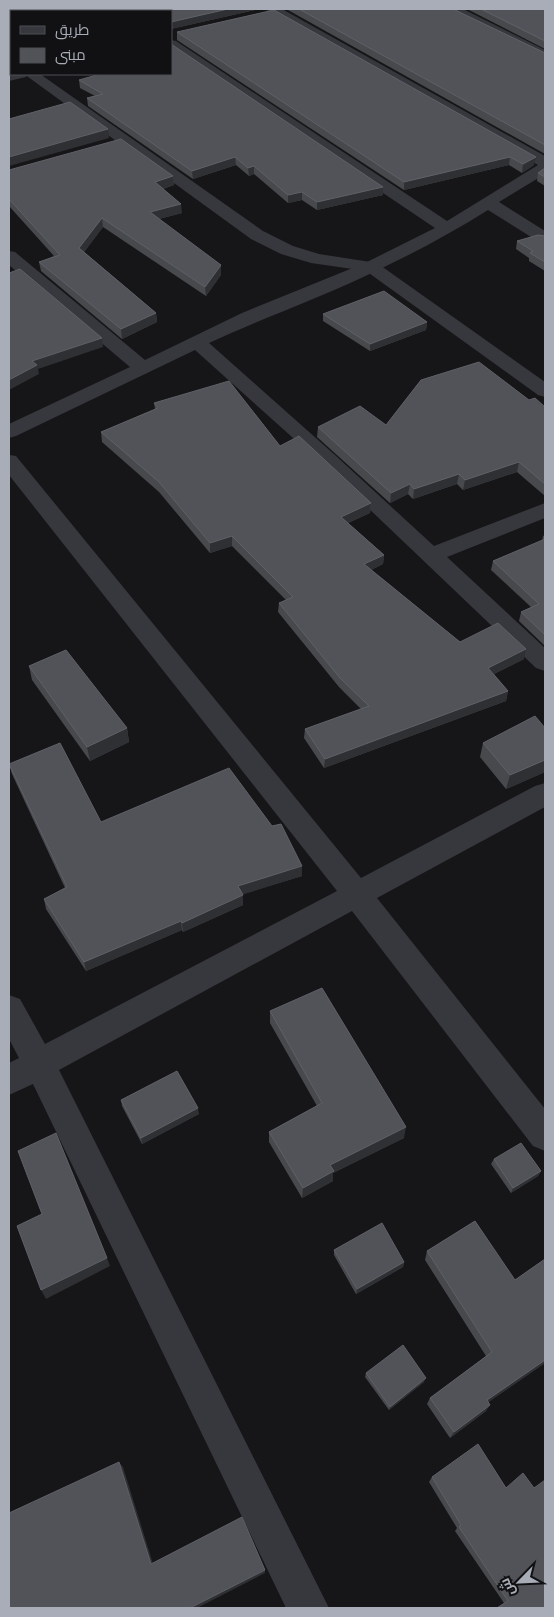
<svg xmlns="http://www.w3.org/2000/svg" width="554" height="1617" font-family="'Work Sans',Cairo,sans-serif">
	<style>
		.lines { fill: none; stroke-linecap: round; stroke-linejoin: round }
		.minor { fill: #37383d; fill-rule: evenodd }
		.tertiary { fill: #37383d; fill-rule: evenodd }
		.wall { fill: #47494d }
		.shaded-wall { fill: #2f3033 }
		.building { fill: #525359; stroke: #5f6168 }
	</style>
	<rect width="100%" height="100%" fill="#161618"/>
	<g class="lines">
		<path class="minor" d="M267,9h15l263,147v18l-46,28 46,29v12l-6,-1 -51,-32c-35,22 -72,42 -110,60 -55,27 -113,47 -169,73l126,112 99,91 111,-43v15l-98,39 98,91v23l-9,-3 -215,-205 -126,-113 -179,86 -7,2v-14l121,-57 -121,-102v-14l6,1 130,108 97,-47 123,-50 70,-35 -264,-178v-10l5,1 271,180 91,-56 -270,-153z
			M448,9h15l82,41v9l-96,-47z
			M11,72v2h17l-2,3 -17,4v-8z
			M9,455l7,1 345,422 174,-92 10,-3v24l-168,91 168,211v42l-12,-5 -181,-235 -293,159 270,538h-43l-253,-524 -24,11v-32l10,-5 -10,-19v-44l11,4 25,45 292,-153 -328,-416z"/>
		<path class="tertiary" d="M9,55h2v10h-2z
			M24,74h16l223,157 30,15 26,8 58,9 168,119v15l-7,-2 -172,-124 -55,-8 -30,-9 -30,-15z"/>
	</g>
	<path class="wall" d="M38,9h221l-88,20v-18h-130z
		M288,9h165l92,44v101l-257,-144z
		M467,9h78v40z
		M177,32l357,133 -12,8 -13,-8 -105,25 -227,-150z
		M79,80l304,115 -66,15 -15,-10 -14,3 -34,-29 -5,2 -13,-11 -43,14 -105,-73 -1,-8 8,-2 -15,-8z
		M545,168v18l-8,-5 1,-8z
		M9,170l164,6 1,9 -11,4 19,24 -23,6 62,56 -15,21 -103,-69 -19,25 72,61 1,9 -35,17 -81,-68 -2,-9 15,-6 -45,-50z
		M545,236v35l-16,-10v-3l-13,-9 1,-8z
		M323,314l104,8 -1,8 -56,21 -47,-30z
		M529,400l16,7v89l-28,-24 -54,18 -6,-6 -44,15 -5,-5 -18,9 -73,-66 1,-10 68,-2z
		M154,403l126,43 91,57 -1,10 -22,10 36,32 -1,9 -12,6 89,72 64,17 -30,15 14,17 -2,10 -182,67 -20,-30 1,-9 56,-20 -22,-22 -61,-75 1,-9 7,-3 -54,-54 -22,7 -51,-61 -57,-50 -1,-10 54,-23z
		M545,535v111l-26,-25 2,-9 10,-5 -40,-37 2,-9 49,-20 1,-5z
		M29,666l98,62 2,14 -39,19 -58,-81z
		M545,728v44l-39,17 -26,-32 3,-14z
		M9,764l92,58 201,54 -60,18 1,11 -60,27 -1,-2 -96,41 -40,-62 -2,-10 21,-11 -53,-114z
		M270,1011l134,127 -71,35v8l-31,17 -33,-56v-10l48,-26 -47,-83z
		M121,1100l78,14 -57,30 -20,-38z
		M494,1159l47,12 -3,5 -27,17 -20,-29z
		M334,1250l70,12 -1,5 -47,27 -22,-39z
		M427,1251l88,29 30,-21v104l-57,39 -2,9 -36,27 -23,-34 3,-6 56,-42 -61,-96z
		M366,1373l58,9 -35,28 -24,-33z
		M432,1477l74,11h28l11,120h-49l8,-5 -49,-72 2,-3 -28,-46z"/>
	<path class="shaded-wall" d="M228,9h31l-88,20v-7z
		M108,129l1,9 -100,28v-9z
		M235,157l1,8 -43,14 -1,-8z
		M510,157l-1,8 -105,25v-8z
		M536,157l-2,8 -12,8 1,-9z
		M254,166v8l-5,2 -1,-8z
		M173,176l1,9 -18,6 -1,-9z
		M383,187v8l-66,15v-8z
		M302,192v8l-14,3v-8z
		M181,204l1,9 -31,8 -1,-9z
		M102,218l1,9 -23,31 -1,-10z
		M221,265v10l-15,21 -1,-9z
		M156,313l1,9 -35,17 -1,-10z
		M427,322l-1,8 -56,21v-7z
		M102,338l1,9 -65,22 1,5 -30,16v-10l23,-19z
		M519,462l-2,10 -54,18 2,-10z
		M459,474l-2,10 -44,15 1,-10z
		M410,484l-2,10 -18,9 1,-10z
		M371,503l-1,10 -29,13v-9z
		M232,536v10l-22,7v-10z
		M384,555l-1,9 -20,10 1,-10z
		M526,649l-2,10 -38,19 2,-10z
		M508,691l-2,10 -182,67 1,-9z
		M127,728l2,14 -39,19 -3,-14z
		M545,760v12l-39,17 4,-14z
		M302,866v10l-64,20v-10z
		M243,895v10l-60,27 -1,-9z
		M181,921l1,9 -96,41 -2,-9z
		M198,1108l1,6 -57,30 -1,-6z
		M406,1127l-2,11 -71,35v8l-31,17 1,-10 27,-23z
		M541,1171l-3,5 -27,17 2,-5z
		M107,1258l3,8 -64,33 -5,-9z
		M404,1262l-1,5 -47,27 1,-5z
		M545,1360v3l-62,43 4,-6z
		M426,1378l-2,4 -35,28 1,-3z
		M490,1405l-4,6 -36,27 4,-6z
		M119,1462l4,5 31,100 -3,-3z
		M265,1570v3l-68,35h-7z"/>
	<path class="building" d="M46,9h182l-57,13v-11h-122z
		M299,9h154l92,44v92z
		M481,9h64v32z
		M274,10l262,147 -13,7 -13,-7 -106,25 -227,-150z
		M171,44l212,143 -66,15 -15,-10 -14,3 -34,-29 -6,2 -13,-11 -43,14 -105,-73 16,-4 -24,-14 21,-6h71z
		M70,102l38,27 -99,28v-38z
		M121,139l52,37 -18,6 26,22 -31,8 71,53 -16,22 -103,-69 -23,30 77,65 -35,16 -82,-67 21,-7 -51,-56v-29z
		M545,168v9l-7,-4z
		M538,235l7,1v26l-15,-9 3,-2 -16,-10z
		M20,269l82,69 -70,23 5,4 -28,15v-107z
		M384,291l43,31 -57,22 -47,-30z
		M479,362l50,38 6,-2 10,9v77l-26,-22 -54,18 -6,-6 -45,15 -4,-5 -19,9 -73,-66 42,-21 26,19 35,-45z
		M229,381l51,65 19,-10 72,67 -30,14 43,38 -20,9 96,78 38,-19 28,26 -38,19 20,23 -183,68 -20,-30 64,-23 -29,-28 -61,-75 14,-6 -61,-61 -22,7 -51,-61 -58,-50 57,-24 -4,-5z
		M545,539v96l-24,-23 18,-8 -46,-43z
		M66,650l61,78 -40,19 -58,-81z
		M535,716l10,12v32l-35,15 -27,-32z
		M60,743l41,79 128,-54 43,58 9,-2 21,42 -64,20 5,9 -61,28 -1,-2 -97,41 -40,-63 23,-12 -58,-123z
		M322,988l84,139 -76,38 4,6 -31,17 -34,-56 53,-29 -52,-92z
		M177,1071l21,37 -57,30 -20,-38z
		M56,1133l51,125 -66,32 -24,-64 25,-12 -24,-63z
		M521,1143l20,28 -28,17 -19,-29z
		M475,1221l40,59 30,-21v101l-58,40 3,5 -36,27 -24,-34 62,-46 -65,-101z
		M382,1223l22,39 -47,27 -23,-39z
		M403,1345l23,33 -36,29 -24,-34z
		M478,1444l28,44 17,-15 11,15 11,-8v128h-48l11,-7 -49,-74 2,-2 -29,-48z
		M119,1462l32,102 91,-47 23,53 -75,38h-181v-95z"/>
	<rect width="554" height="1617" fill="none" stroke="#a8adb8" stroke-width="20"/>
	<rect x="10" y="10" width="162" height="65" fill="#111113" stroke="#4d4f55"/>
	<rect x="20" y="26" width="25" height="8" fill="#37383d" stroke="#4d4f55"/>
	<text x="55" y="35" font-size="15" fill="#a8adb8">طريق</text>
	<rect x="20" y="48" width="25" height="15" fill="#525359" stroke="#4d4f55"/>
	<text x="55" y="60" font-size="15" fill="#a8adb8">مبنى</text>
	<g transform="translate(519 1582) rotate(246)" stroke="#111113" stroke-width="4" paint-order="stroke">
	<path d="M0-4L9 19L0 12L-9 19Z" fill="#a8adb8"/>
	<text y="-8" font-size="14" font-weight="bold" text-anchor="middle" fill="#a8adb8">ش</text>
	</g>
</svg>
